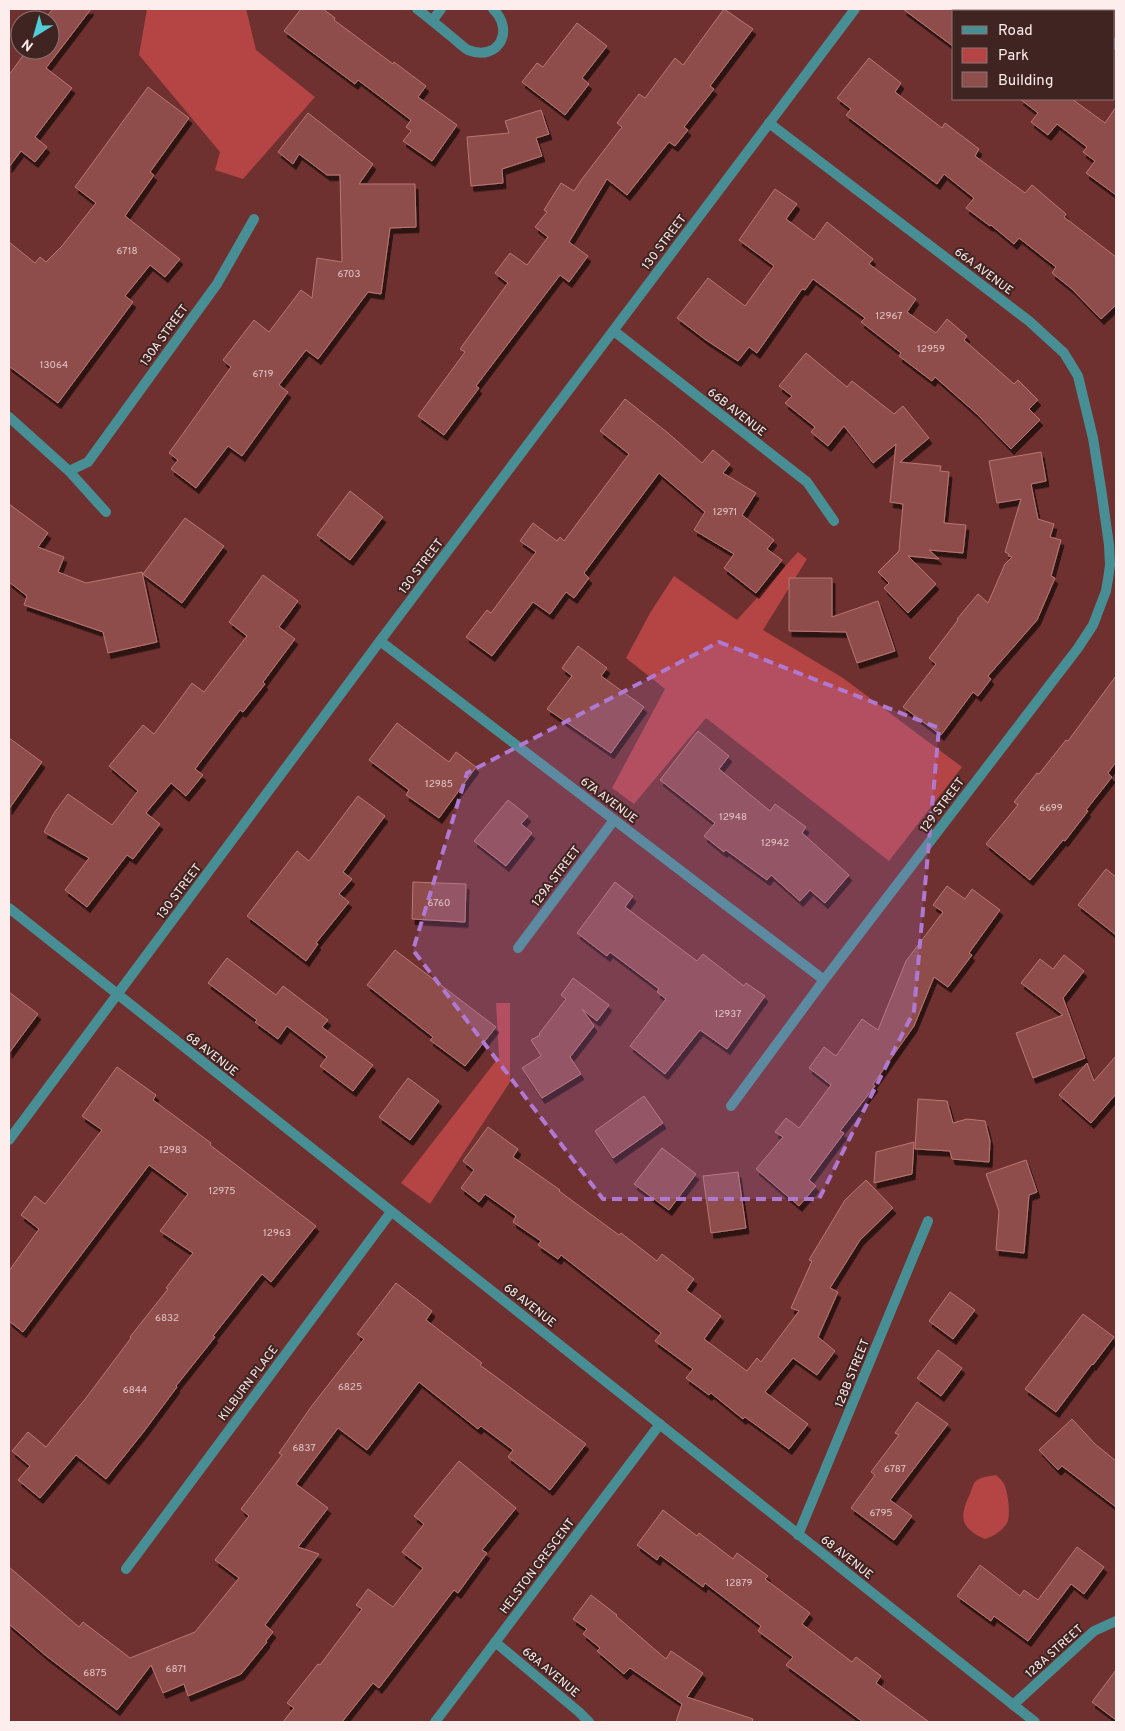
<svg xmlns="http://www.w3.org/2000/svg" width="1125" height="1731" font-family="Overpass,sans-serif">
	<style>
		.green { fill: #b54545 }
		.building { fill: #8e4e4b; stroke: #ba7672; filter: url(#shadow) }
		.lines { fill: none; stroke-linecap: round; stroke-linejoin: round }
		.minor { stroke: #488f95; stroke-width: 10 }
		.tertiary { stroke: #488f95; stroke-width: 10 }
		.marked { fill: #af79d1; fill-opacity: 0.2; stroke: #af79d1; stroke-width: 4; stroke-dasharray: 10 6; stroke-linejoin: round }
		.labels { text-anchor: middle; stroke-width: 4; stroke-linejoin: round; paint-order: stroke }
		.number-label { font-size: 10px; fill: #e1c5c4 }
		.street-label { font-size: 12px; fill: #fdedec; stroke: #402422 }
	</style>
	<defs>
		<filter id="shadow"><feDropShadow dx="3" dy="5.5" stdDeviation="0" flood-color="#0009"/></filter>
	</defs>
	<rect width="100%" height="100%" fill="#6e312f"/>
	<path class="green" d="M147,9h99l10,41 59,47 -72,82 -28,-9 5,-18 -81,-97z
		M798,552l9,7 -44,71 80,48 119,89 -73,94 -183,-143 -72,86 -22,-16 53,-99 -39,-31 24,-45 24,-37 63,44z
		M496,1003h14v79l-80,122 -29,-21 98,-126z
		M996,1475c3,3 6,5 8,9 4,7 7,32 3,39 -4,7 -14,14 -22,16 -25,-11 -26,-22 -15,-45 2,-5 3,-11 7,-14 5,-3 13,-4 19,-5z"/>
	<path class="building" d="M53,9h38l-45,59 26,20 -37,49 12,10 -12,15 -14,-11 -12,16v-92l18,-25h23v-30h-6z
		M301,9h22l12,9 -1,2 59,44 1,-2 32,24 -8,11 39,28 -25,36 -29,-20 8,-10 -5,-4 5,-7 -53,-40 -3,4 -71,-53z
		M724,9l29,20 -43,57 4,3 -30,38 4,3 -13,16 -6,-4 -42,53 -20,-16 -38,63 19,14 -19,26 -9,-7 -84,111 3,2 -35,47 -26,-19 47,-64 -5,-3 48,-66 -13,-10 15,-20 17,12 21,-28 -13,-10 12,-15 -3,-2 17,-27 13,8 8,-12 40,-52 -5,-4 22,-29 6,4 30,-40 8,7z
		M903,9h51v38z
		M577,23l30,23 -25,32 7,6 -24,31 -43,-33 15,-19 6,4z
		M869,58l32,25 -6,9 47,36 3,-5 34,26 -4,7 50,37 7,-8 34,29 -2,3 52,40v48l-15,14 -29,-30 -20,-16 4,-6 -37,-29 -5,6 -23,-19 -1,1 -24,-18 8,-10 -30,-24 -7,10 -91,-69 5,-6 -14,-11z
		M148,87l41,31 -39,54 4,3 -29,41 55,43 -15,18 -15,-12 -25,31 8,6 -75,101 -49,-37v-124l26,21 5,-6 6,5 16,-16 34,-43 -21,-16z
		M1020,99h52l33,24 11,-16v88l-30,-22 9,-12 -12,-9 4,-5 -30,-23 -9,11 -17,-13 7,-9z
		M541,110l8,24 -13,4 6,18 -40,13 1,14 -32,3 -4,-49 42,-4 -4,-12z
		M308,113l65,51 -14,20h56l1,43 -26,1 -9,66 -13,-2 -50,67 -12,-9 -27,35 9,7 -46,64 -14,-10 -32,42 -25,-19 7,-9 -9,-7 62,-86 -8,-7 31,-40 15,12 32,-42 11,8 5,-40 25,4 -2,-87h-13l-28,-21 -6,10 -15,-12z
		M775,189l22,15 -11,15 28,21 13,-18 46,37 -4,5 47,35 -9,13 29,21 11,-14 20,17 -3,4 50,44 4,-4 20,20 -9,9 11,11 -29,29 -34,-35 -42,-37 -3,4 -33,-25 2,-3 -40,-31 4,-4 -52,-39 -8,11 -3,-1 -45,64 -8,-6 -11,14 -32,-21 -29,-22 31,-40 37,28 29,-40 -35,-26z
		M806,353l41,34 5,-6 42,33 9,-8 26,32 -29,24 41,4 -1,5 9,1 -5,51 22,2 -3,28 -34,-3 10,9 -31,-3 28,28 -28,29 -24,-25 5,-5 -11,-11 21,-21 4,-47 -13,-2 6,-58 -23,19 -29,-37 -16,20 -17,-14 4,-5 -30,-24 7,-7 -13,-10z
		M625,399l43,34 34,30 11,-13 17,14 -7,9 33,20 -14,22 32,25 -7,9 15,11 -26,33 -32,-25 10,-14 -40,-24 11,-18 -46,-39 -75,100 5,5 -15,20 -8,-6 -16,22 -17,-12 -41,54 -26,-19 21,-27 4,3 45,-61 -16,-11 13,-18 24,18 3,-4 4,4 65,-87 -29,-23z
		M1041,452l5,29 -15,3 7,35 16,5 -4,13 11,3 -10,36 4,2 -18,42 -49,56 3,3 -13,17 -5,-4 -32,43 -38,-28 33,-43 -7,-6 29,-38 -1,-1 21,-25 10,9 17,-39 7,-7 -4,-1 1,-2 -4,-2 16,-53 -24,4 -8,-42z
		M350,491l33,26 -33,43 -33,-25z
		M9,504l39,29 -10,14 26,10 -6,15 28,11 56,-11 15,70 -49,11 -5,-21 -79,-27 3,-9 -18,-14z
		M185,518l39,28 -42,57 -39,-29z
		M263,575l35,26 -19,26 16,12 -32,43 2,2 -22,28 -3,-2 -45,59 8,6 -17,21 -15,-13 -25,30 14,11 -27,35 -6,-4 -40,52 -22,-17 24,-32 -45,-26 10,-19 14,-19 44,31 26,-34 -29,-25 34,-41 11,9 38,-51 12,9 43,-56 -18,-14z
		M789,578h43v39l46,-16 17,50 -38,12 -11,-31 -57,-1z
		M578,646l29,22 -6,8 43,31 -33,46 -64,-44 25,-33 -10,-8z
		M1116,676v86l-8,11 4,4 -26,33 2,1 -23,30 -2,-1 -33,40 -44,-36 32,-39 -4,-3 23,-29 2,1 27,-34 2,1z
		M397,723l52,39 7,-10 20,15 -37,51 -33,-23 3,-5 -40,-30z
		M698,731l31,25 -10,13 51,42 5,-7 31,23 -4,6 47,42 -24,28 -15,-13 -10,11 -29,-26 -4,5 -41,-30 -2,2 -20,-16 11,-13 -55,-43z
		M9,738l33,24 -33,47z
		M358,796l27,20 -42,56 9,7 -13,15 10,8 -33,41 2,1 -12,17 -59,-45 50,-65 12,10z
		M508,800l20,16 -7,8 11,9 -26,33 -32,-25z
		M1106,869l10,8v58l-38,-30z
		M413,882l53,2 -1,38 -53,-3z
		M615,882l18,14 -8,11 72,54 6,-7 41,32 2,-3 19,13 -38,53 -27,-19 -35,44 -35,-28 36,-47 -9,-7 2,-3 -49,-37 -3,4 -30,-23z
		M947,886l18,13 7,-10 28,21 -31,43 3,2 -24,32 -14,-10 -20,49 -41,58 2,2 -35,45 4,2 -35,47 7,6 -17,20 -43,-37 27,-32 -8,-5 11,-14 13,10 32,-43 -22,-17 15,-21 12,9 26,-37 16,11 28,-69 37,-49 -10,-7z
		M395,950l101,77 -31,39 -35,-26 3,-3 -66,-52z
		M1064,955l20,16 -21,27 22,60 -52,20 -17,-45 47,-18 -42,-32 19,-24 13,10z
		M227,958l49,37 7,-9 45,34 -6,7 51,38 -20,26 -33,-25 7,-9 -40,-31 -9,13 -23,-17 2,-2 -49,-37z
		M573,978l36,27 -12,16 -15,-12 12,17 -24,31 11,17 -39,24 -20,-30 19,-12 -10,-16 9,-5 -1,-1 27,-35 -5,-4z
		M9,992l29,22 -29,39z
		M1116,1056v38l-25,29 -32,-28 28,-32 7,18z
		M117,1067l39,28 -3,5 58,43 -1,2 106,81 -45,56 -9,-8 -49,62 2,1 -39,49 1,1 -32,43 -39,49 -30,-24 -36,43 -22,-18 12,-14 -18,-15 16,-19 18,15 40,-49 45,-60 -1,-1 38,-48 -2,-1 27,-35 -33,-22 28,-37 -39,-29 -126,167 -14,-11v-50l30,-42 -18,-14 14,-19 10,8 57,-74 -20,-14z
		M408,1078l31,23 -29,39 -31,-23z
		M644,1096l19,27 -50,35 -18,-27z
		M918,1099l29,2 6,22 14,-4 18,2 5,20 -1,21 -37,-3 -2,-8 -35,-2z
		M488,1127l30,22 -5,8 47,33 -1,1 60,44 2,-2 36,28 5,-7 32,25 -8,11 35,26 -17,23 43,32 10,-13 4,4 38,-51 -8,-3 21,-47 -3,-1 36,-60 21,-20 27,28 -33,32 -30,48 8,4 -20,45 17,14 -18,24 -24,-17 -28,34 43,32 -19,25 -44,-32 -2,2 -32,-26 -2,2 -23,-17 7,-9 -38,-28 6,-8 -100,-78 -3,4 -20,-14 3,-4 -28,-19 3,-6 -31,-22 -6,8 -18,-14 13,-18 -11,-9z
		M914,1142l-2,32 -38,9 2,-31z
		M662,1148l34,26 -27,36 -35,-26z
		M1026,1160l11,32 -8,3 -5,58 -28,-3 3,-39 -13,-37z
		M738,1172l8,56 -35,5 -8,-57z
		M396,1283l36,28 -6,9 56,43 -2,2 106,79 -36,46 -42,-33 5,-7 -32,-24 -3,3 -59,-47 -52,68 -29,-22 -42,56 32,24 -30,39 21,7 -54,71 8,7 -7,9 1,1 -26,32 -53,22 -4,-12 -21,9 -12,-28 -34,45 -72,-55 -36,-31v-57l70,60 4,-5 47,36 65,-26 44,-54 -24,-18 34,-44 -8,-7 41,-54 -3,-2 32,-46 53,-68 -7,-5z
		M950,1292l25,18 -22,29 -24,-18z
		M1083,1314l31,23 -21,28 -1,-1 -36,48 -31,-23z
		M938,1350l24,18 -21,28 -24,-18z
		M917,1402l31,22 -58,76 22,16 -18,24 -43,-32 24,-33 -4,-3 28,-37 -4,-2z
		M1072,1419l23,25 21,17v46l-54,-41 -4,4 -19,-20z
		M459,1461l57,47 -34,42 5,3 -29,40 -4,-3 -75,98 -6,-5 -31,39h-59l11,-14 -7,-5 31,-39 2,1 42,-56 -6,-4 12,-16 25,18 30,-39 -21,-16 22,-28 -10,-8z
		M663,1510l34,26 2,-3 34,26 4,-6 31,23 -3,3 45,34 -8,11 50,38 4,-5 25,19 -5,7 53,39h-66l-77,-57 7,-8 -35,-26 3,-5 -56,-43 -2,4 -43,-32 -3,5 -20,-15z
		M1077,1547l27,20 -20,27 -13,-10 -43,57 -34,-25 -3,5 -34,-25 23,-31 40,31 4,-6 14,10z
		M591,1595l26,20 -1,1 50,43 5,-8 32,22 -16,24 66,22 -1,3h-76l6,-18 -52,-36 -6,6 -27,-23 3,-3 -17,-14 4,-5 -14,-10z
		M1116,1670v50l-24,-18z"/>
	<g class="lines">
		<path class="minor" d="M417,9c12,9 24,19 36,29 5,4 10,9 15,12 31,12 47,-20 25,-41
			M1070,9l3,2
			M432,21l9,-12
			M1114,43l2,2
			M614,331l193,151 27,39
			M9,417l60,54 19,-9 129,-178 37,-65
			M69,471l37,41
			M380,641l444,339
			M518,948l96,-128
			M731,1106l93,-126 254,-332 15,-23 13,-34 2,-12 2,-14 -1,-20 -7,-50 -9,-57 -15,-62 -14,-23 -35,-32 -260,-198
			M798,1535l130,-314
			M126,1569l265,-357
			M495,1642l84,70 10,10
			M1013,1705l81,-74 22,-10
			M435,1722l225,-298"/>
		<path class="tertiary" d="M9,908l1026,814
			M9,1140l371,-499 475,-632"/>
	</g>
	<path class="marked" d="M719,642l220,86 -25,283 -95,188h-216l-190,-249 54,-177z"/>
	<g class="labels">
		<g class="number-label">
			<text x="127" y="254">6718</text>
			<text x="349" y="277">6703</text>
			<text x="889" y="319">12967</text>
			<text x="931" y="352">12959</text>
			<text x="54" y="368">13064</text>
			<text x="263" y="377">6719</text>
			<text x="725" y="515">12971</text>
			<text x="439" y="787">12985</text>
			<text x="1051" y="811">6699</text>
			<text x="733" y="820">12948</text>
			<text x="775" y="846">12942</text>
			<text x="439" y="906">6760</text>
			<text x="728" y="1017">12937</text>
			<text x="173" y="1153">12983</text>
			<text x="222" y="1194">12975</text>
			<text x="277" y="1236">12963</text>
			<text x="167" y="1321">6832</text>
			<text x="350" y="1390">6825</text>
			<text x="135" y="1393">6844</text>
			<text x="304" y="1451">6837</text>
			<text x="895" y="1472">6787</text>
			<text x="881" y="1516">6795</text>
			<text x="739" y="1586">12879</text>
			<text x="176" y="1672">6871</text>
			<text x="95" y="1676">6875</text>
		</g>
		<g class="street-label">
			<text transform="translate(664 242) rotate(-53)" y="4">130 STREET</text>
			<text transform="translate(984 271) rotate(37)" y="4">66A AVENUE</text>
			<text transform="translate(164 335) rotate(-54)" y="4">130A STREET</text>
			<text transform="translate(737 412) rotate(38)" y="4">66B AVENUE</text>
			<text transform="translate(421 566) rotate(-53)" y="4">130 STREET</text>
			<text transform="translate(609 800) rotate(37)" y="4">67A AVENUE</text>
			<text transform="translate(942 805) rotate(-53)" y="4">129 STREET</text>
			<text transform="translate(556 876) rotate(-53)" y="4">129A STREET</text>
			<text transform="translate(179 891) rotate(-53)" y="4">130 STREET</text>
			<text transform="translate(212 1054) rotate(38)" y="4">68 AVENUE</text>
			<text transform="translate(530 1305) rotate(38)" y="4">68 AVENUE</text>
			<text transform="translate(852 1373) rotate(-68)" y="4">128B STREET</text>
			<text transform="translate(248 1383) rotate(-53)" y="4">KILBURN PLACE</text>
			<text transform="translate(847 1557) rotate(38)" y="4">68 AVENUE</text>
			<text transform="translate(537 1566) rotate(-53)" y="4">HELSTON CRESCENT</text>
			<text transform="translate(1054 1651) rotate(-42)" y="4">128A STREET</text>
			<text transform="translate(551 1672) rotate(40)" y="4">68A AVENUE</text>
		</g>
	</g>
	<rect width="1125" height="1731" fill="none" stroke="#fdedec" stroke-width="20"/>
	<rect x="952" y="10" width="162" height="90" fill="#402422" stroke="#8c7473"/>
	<rect x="962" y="26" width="25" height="8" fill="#488f95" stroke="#8c7473"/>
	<text x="998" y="35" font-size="15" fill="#fdedec">Road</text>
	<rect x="962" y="48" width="25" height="15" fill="#b54545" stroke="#8c7473"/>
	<text x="998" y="60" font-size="15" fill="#fdedec">Park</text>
	<rect x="962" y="72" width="25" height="15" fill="#8e4e4b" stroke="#8c7473"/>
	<text x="998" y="85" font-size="15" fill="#fdedec">Building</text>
	<g transform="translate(35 35) rotate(217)"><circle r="24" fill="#402422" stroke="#8c7473"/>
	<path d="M0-4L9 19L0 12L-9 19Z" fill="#52ccd6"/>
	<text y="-8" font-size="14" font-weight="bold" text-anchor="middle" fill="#fdedec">N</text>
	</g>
</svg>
